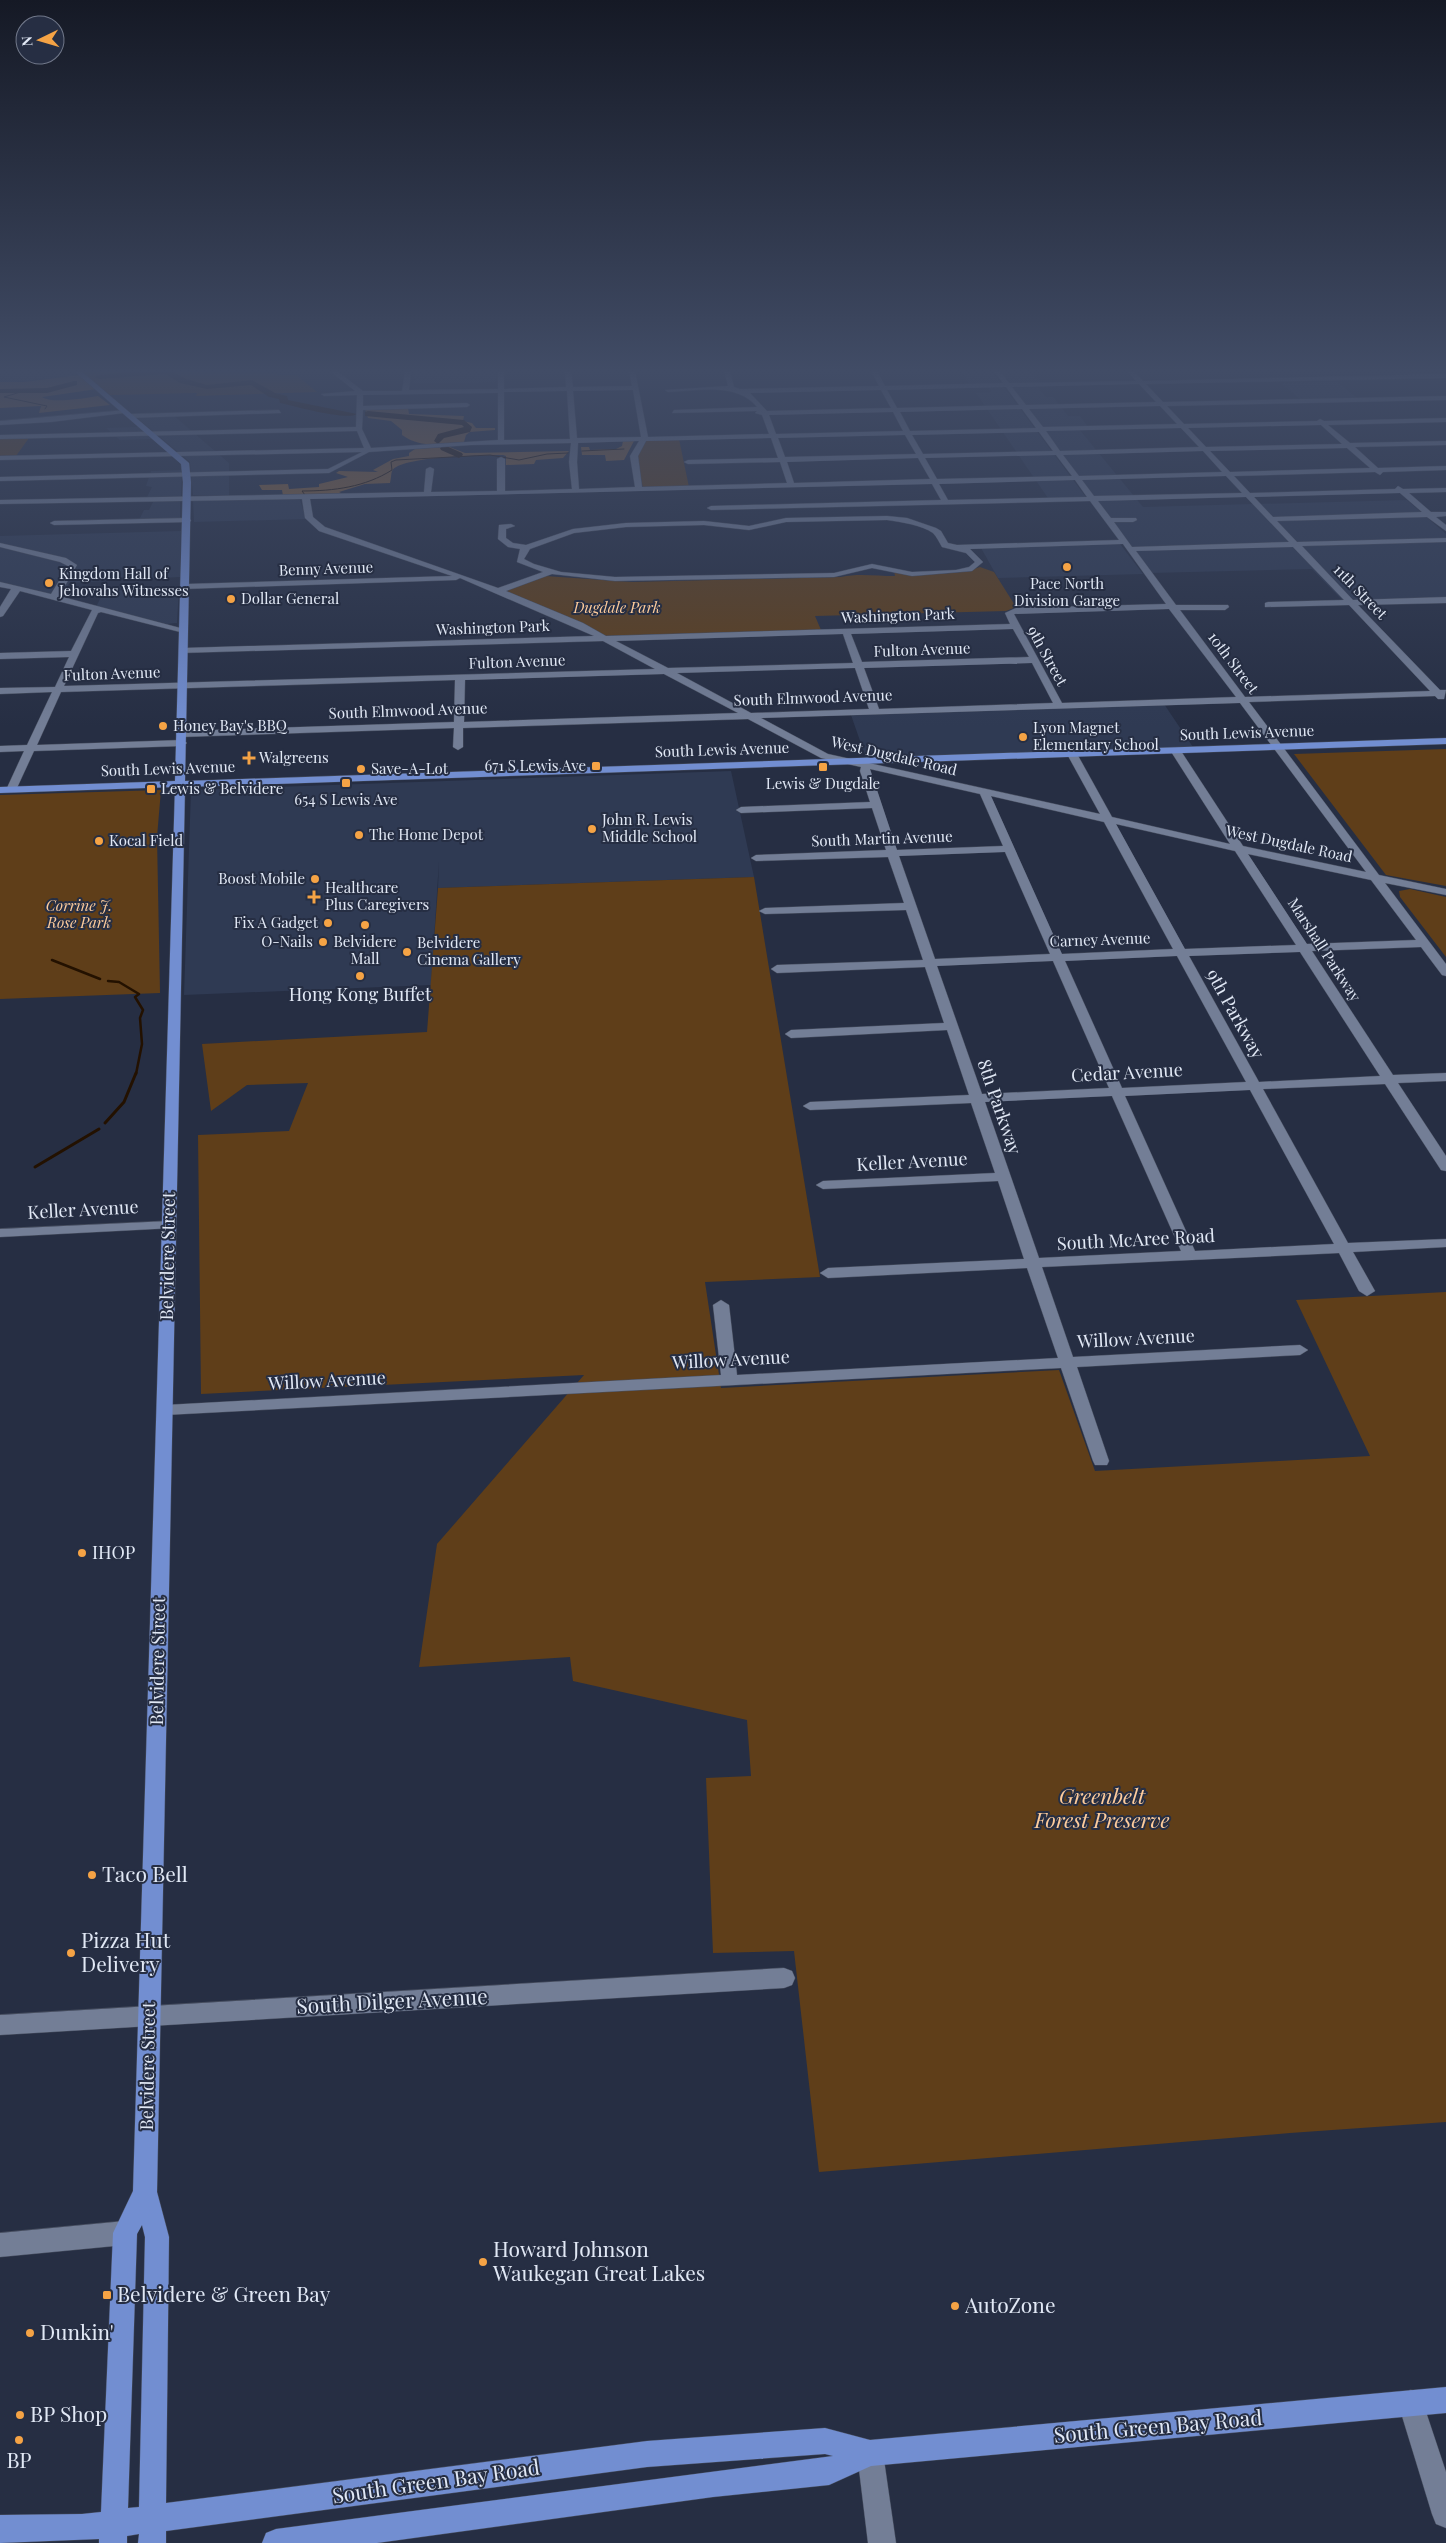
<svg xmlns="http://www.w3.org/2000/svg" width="1446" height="2543" font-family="'Playfair Display',serif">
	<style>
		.built { fill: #2f3a53 }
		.green { fill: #5f3e19 }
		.forest { fill: #886138 }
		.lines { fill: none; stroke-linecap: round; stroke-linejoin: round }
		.stream-far2 { stroke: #231100; stroke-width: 1 }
		.stream-far1 { stroke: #231100; stroke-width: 2.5 }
		.stream { stroke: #231100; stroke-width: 3 }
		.river { fill: #231100; fill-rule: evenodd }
		.minor-casing { stroke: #464d5e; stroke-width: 1 }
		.major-casing { stroke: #464d5e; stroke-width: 1 }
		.minor { fill: #737e96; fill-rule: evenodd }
		.major { fill: #728ed1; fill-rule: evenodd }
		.poi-dot { fill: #f5a345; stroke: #262e43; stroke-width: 2 }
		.labels { text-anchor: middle; stroke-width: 4; stroke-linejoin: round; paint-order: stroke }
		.far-street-label { font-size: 15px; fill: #e1e8f5; stroke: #262e43 }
		.far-poi-label { font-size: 15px; fill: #e1e8f5; stroke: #262e43; text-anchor: start }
		.far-park-label { font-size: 15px; font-style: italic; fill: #fecc9c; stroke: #262e43 }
		.poi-label { font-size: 18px; fill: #e1e8f5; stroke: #262e43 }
		.street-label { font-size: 18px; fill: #e1e8f5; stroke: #262e43 }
		.near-park-label { font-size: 21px; font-style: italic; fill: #fecc9c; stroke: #262e43 }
		.near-poi-label { font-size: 21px; fill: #e1e8f5; stroke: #262e43; text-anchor: start }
		.near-street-label { font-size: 21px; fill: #e1e8f5; stroke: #262e43 }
	</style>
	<rect width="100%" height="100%" fill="#262e43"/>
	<path class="built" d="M0,371h73l6,4 -73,8 -6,-1z
		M415,371h81v11l-82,2z
		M960,371h32l96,129 -38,1 -74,-108 15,-1 -4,-6 -16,1z
		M1000,371h32l11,14 -6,1 9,11h7l15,19h12l9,12 -10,1 64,78 264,-7 39,34v65l-103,2 -31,-32 -162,4z
		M1337,382l20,16 -56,2 -20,-17z
		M173,415l56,48v33l-36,-1 -3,-33 -54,-45z
		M138,427l14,12 -32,1 -14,-12z
		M182,470l-1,26 -34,1 5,-10 -6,-1 5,-15z
		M154,500h26v19l-41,1 5,-10h5z
		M193,500h107l6,19 -112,3z
		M181,531l-1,46 -111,6 -8,15 -61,-16v-46z
		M1120,544l23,30 -145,4 -17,-30z
		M179,588l-2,35h-2l-8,1 -71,-17 8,-16z
		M1164,704l29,43 -327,11 -15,-43z
		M731,771l23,106 -316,11 1,-27 -8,124 -247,10 7,-205z"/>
	<path class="green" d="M82,371l195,2v2h19l21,17 -121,4 1,-3 -87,2z
		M0,438h29l-13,18 -16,1z
		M647,439h32l10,48 -46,1 -7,-32z
		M980,567l14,5 22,35 -10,4 -191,5 6,14 -215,6 -105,-45 44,-15 87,6 209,-5c17,-4 36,-1 54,-1l-1,-5c29,2 58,6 86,-4z
		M1446,749v137l-60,-11 -92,-121z
		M161,790l-4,47 3,156 -160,6v-204z
		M754,877l66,400 -115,5 16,106 338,-18 36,101 275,-15 -74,-156 150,-8v830l-156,11 -471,39 -25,-221 -81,2 -7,-175 45,-2 -4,-56 -174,-39 -3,-24 -151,10 18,-123 147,-169 -383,19 -3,-259 91,-4 19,-48 -61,2 -36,26 -9,-67 225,-12 11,-144z
		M1410,889l36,8v60l-46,-60 -1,-6z"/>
	<path class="forest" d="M79,375l18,14 -55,8c9,7 44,1 56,-1l12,9 -71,8 2,-7 -41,2v-26h24z
		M408,408l1,6 55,2 -1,5 9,2 4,5h19v2l-25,2 -4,3 -2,7c-23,2 -42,7 -62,-7v-5l-11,-9 -23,-3 -3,-9z
		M623,441h11l-10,19 -18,1 -1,-6h-23l-1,-8h8l1,3 26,-1 6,-3z
		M447,446l18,7 104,-2 -6,7 -27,2 -2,4 -28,1v-9l-3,-1c-18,0 -104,1 -111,16 -1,3 -1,8 -2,12l-25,1 -26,8 4,2 -60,2 -1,-6h-20l-3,-5 29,-1 1,5 30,-2v-3l29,-7 -12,-4 3,-2 39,1 -5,-2 20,-11 16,-3v-3l6,-4z"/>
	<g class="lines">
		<path class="stream-far2" d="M24,391l-20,6 43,9 -2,3
			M582,451l42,-2
			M305,495l-3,-4c32,0 63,-4 90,-21l-1,-8 5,-2 94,-5 29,5 28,-6 21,-1"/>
		<path class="stream-far1" d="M52,960l48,19
			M108,981l11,1 20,12 -4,3 8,13 -3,8 2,26 -6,30"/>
		<path class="stream" d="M105,1123l19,-21 12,-29
			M35,1167l64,-38"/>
		<path class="river" d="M139,371h32l15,8 21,6 45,-5 23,13 12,3 1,4 69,14c-10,7 -63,-8 -77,-11l-1,-4 -10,-2 -18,-12 -44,4 -27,-6 -15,-9 -66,5 -4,-2 4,-2z
			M74,381h3v4l-30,8h-47v-4l47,-1z
			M368,411l96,9 8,7 -2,5 -26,6 -6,6 -4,-3 4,-7 26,-7 -2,-2 -97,-9v-4z
			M444,445l18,8 1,2 -4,3 -18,-8 -1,-2z"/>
		<g class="minor-casing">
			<path id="minor" d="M330,371h7l26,20h39l3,-20h6l-2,19 89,-1v-18h6v18l62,-2 -1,-16h6l2,16 59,-1 -3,-15h6l13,66 121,-3 -7,-19 -7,-2 2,-2 -85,2 2,-3 83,-3c-21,-25 -58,-16 -89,-15l-3,-2 63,-4 -4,-15h6l4,16 6,2 139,-3 -8,-15h6l8,15 118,-3 -9,-12h6l9,12 127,-2 -9,-10h7l9,10 303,-7v4l-300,6 17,18 283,-6v4l-279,6 17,18 133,-3 3,-2 4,2 122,-3v4l-118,3 22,18 96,-2v4l-91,2 23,21 68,-2v4l-63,2 -3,3 -5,-3 -141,4 16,17 145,-4 3,-3 5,3 43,-1v4l-37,1 22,19h15v4l-10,1 10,8v6l-19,-14 -150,4 20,21 149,-4v4l-144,4 51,54 93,-3v6l-88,2 82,85h6l-2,9h-6l-3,-3 -186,6 130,173 67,14v6l-61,-12 61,81v12l-4,-1 -21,-28 -109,4 81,124 53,-2v8l-48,2 48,73v15l-5,-1 -56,-86 -122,5 85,154 98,-4v8l-93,5 22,39 -8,5 -8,-5 -20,-38 -297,14 31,90 227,-12 8,5 -8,5 -223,12 32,94 -2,4h-12l-2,-4 -32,-93 -896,47 -6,-1 -2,-4 2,-4 6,-1 556,-30 -8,-70 8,-5 8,5 8,70 321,-17 -31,-90 -199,10 -8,-5 8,-5 196,-9 -26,-78 -175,8 -7,-4 7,-4 172,-8 -24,-70 -161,7 -7,-4 7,-4 159,-7 -22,-65 -156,8 -6,-4 6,-4 153,-7 -19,-56 -148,6 -6,-4 6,-4 146,-5 -17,-50 -141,4 -6,-3 6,-3 139,-5 -16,-46 -132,4 -5,-3 5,-3 130,-5 -14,-42 -131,5 -5,-3 5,-3 129,-5 -10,-31 1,-4 -40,-9 -73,-39 -285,9v19l-5,3 -5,-3 1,-19 -273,9 -5,-3 5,-3 273,-9 1,-42 -394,12 -24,53 145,-5 5,3 -5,3 -148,5 -18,39 -9,2 -1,-2 18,-39 -24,1v-6l27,-1 25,-53 -52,2v-6l55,-1 14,-30 -69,2v-6l71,-2 21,-41 -72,-19 -17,25 -3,1v-10l11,-18 -11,-2v-5l51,12 17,-28 -8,-4 -60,-15v-4l66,15 11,7 -18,31 129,34 -4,3 -83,-21 -3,1 -34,73 591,-17 -52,-28 -423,12v-4l3,-1 411,-12 -134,-58 -4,2 -273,9 -1,-2 4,-3 266,-8 -133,-45 -14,-13 -3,-19 -302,5v-4l424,-8 2,-23 4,-2 4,2 -3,23 66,-1v-32l4,-2 4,2v32l67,-2 -3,-27 2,-19 -100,2 -102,7 -40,21 -329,8v-4l328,-8 34,-17 -362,8v-4l364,-8 -7,-17 -357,8v-4l356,-8 1,-32 -33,1 -3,-2 34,-3zM1139,384l17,18 -130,3 -14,-18zM1006,387l13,18 -122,3 -10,-18zM633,390l8,47 -64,1 -4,-47zM881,390l10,18 -124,3 -17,-18zM567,391l3,48 -66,1v-48zM498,393v47l-127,8 -9,-19 1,-19 104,-3 3,-2 -3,-2 -104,3v-11zM1160,406l17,18 -134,3 -14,-18zM1022,409l14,19 -126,3 -10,-19zM893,412l10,19 -127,3 -7,-19zM1321,425l21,19 -136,3 -18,-19zM1181,428l18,19 -139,4 -14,-20zM1039,432l14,19 -130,3 -11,-19zM905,435l11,19 -131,3 -7,-19zM771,438l7,20 -90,2 -4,2 4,2 92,-2 7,21 -145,4 -4,-31 8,-15zM639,441l-9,15 5,31 -56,2 -2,-27 1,-19zM1347,448l23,20 -140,4 -20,-21zM1203,451l19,21 -143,4 -16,-21zM1056,455l16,21 -135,3 -12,-21zM918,458l12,21 -136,4 -7,-21zM1226,476l16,17 -148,3 -12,-16zM1075,480l12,17 -139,3 -9,-16zM932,484l9,16 -230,6 -4,2 4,2 379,-9 29,39 -162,5 -9,-2 -7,-12 -5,-3 -29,-10 -20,-2 -101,2 -37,8 -45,-5 -78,2 -53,6 -47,16 -13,-2 -7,-5v-9l9,-3 -4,-2 -12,1 -1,14 10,8 12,2 -3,13 26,10 -45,16 -173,-61 -12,-10 -3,-18zM1400,493l22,19 -149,5 -19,-20zM1246,497l43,45 -157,5 -18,-25h19l4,-2 -1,-2h-25l-13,-17zM887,520c14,2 35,5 46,13 4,4 6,9 9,14l24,6 9,9 -6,5 -13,3 -44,2 -40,-8 -38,9 -219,4 -54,-5 -27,-8 -10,-5 6,-10 44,-16 52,-6 78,-2 45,5 37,-8zM1123,544l43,60 -150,4 -11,5 5,11 -404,12 -23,-13 -77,-32 46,-17 63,7 219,-4 38,-9 40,8 60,-5 11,-9 -13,-13zM1293,547l51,53 -76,2 -3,1v4l84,-2 81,86 -185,6 -65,-87h45l4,-3 -1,-2h-52l-40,-54zM1169,609l67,88 -174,6 -48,-89zM1013,629l16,28 -167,5 -11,-28zM843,634l10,29 -185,5 -52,-27zM1032,663l21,40 -174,6 -15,-41zM855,668l14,41 -118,4 -74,-40zM664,674l74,39 -274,9 1,-42zM1240,703l126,169 -123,-26 -64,-98 -9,2 60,94 -118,-27 -36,-65 -9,2 33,60 -272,-60 -67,-36zM870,769l110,25 23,52 -106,4zM991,796l113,26 69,127 -111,5zM1116,824l119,27 61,94 -111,4zM1005,852l45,102 -115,5 -36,-103zM1248,854l123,26 45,60 -109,4zM1300,952l80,124 -121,6 -70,-126zM1177,956l69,126 -124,6 -57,-127zM1053,961l56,127 -127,6 -45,-128zM1250,1090l84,154 -139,7 -70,-155zM1112,1096l69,155 -142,7 -54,-156z
				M126,410l-2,3 -73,9 -51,3v-4z
				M279,410l2,3 -151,5 -3,-2 3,-2z
				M187,518l4,2 -1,2 -136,3 -4,-2 4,-2z
				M169,1221l7,4 -2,3 -174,9v-8z
				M784,1968l8,3 3,7 -3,7 -8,3 -784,47v-20z
				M125,2221l9,4 3,8 -3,8 -9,4 -125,12v-24z
				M1411,2390l9,4 26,78v56l-10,-4 -4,-10 -34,-111 4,-9z
				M870,2440l9,4 4,9 13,90h-28l-11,-90 4,-9z"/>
		</g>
		<g class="major-casing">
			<path id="major" d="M74,371h7l108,92 2,19 -6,299 1261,-43v6l-1261,43 -28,1405 12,45 -3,266 481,-62 178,-13 45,12 576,-53v26l-575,53 -42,19 -116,12 -336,46h-115l4,-10 10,-4 557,-73 -8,-2 -178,13 -481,64v12h-28l1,-9 -12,2v7h-28v-4l-99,4v-28l82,-1 19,-2 12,-279 20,-42 42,-1404 -175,6v-6l175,-6 8,-299 -2,-18zM142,2225l3,12 -6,270 -11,1 9,-274z"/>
		</g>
		<use href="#minor" class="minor"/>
		<use href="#major" class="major"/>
	</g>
	<linearGradient id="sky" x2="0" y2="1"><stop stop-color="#151925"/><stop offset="0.51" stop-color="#414c66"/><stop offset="1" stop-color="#414c66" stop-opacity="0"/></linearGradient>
	<rect width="1446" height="727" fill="url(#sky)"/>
	<g class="poi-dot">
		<circle cx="1067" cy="567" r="5"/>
		<circle cx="49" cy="583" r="5"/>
		<circle cx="231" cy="599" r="5"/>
		<circle cx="163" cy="726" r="5"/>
		<circle cx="1023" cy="737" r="5"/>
		<path d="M246.5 750.5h5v5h5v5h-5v5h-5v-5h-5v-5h5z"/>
		<rect x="591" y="761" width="10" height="10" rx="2.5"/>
		<rect x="818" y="762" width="10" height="10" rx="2.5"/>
		<circle cx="361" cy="769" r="5"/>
		<rect x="341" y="778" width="10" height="10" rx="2.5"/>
		<rect x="146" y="784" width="10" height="10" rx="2.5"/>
		<circle cx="592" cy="829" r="5"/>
		<circle cx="359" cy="835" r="5"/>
		<circle cx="99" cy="841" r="5"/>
		<circle cx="315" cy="879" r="5"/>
		<path d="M311.5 889.5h5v5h5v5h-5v5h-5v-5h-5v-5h5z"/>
		<circle cx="328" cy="923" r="5"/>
		<circle cx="365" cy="925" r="5"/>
		<circle cx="323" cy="942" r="5"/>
		<circle cx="407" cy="952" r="5"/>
		<circle cx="360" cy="976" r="5"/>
		<circle cx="82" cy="1553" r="5"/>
		<circle cx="92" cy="1875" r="5"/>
		<circle cx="71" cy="1953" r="5"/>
		<circle cx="483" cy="2262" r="5"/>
		<rect x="102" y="2290" width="10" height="10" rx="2.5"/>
		<circle cx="955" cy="2306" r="5"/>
		<circle cx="30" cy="2333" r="5"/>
		<circle cx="20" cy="2415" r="5"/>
		<circle cx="19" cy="2440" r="5"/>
	</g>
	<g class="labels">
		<g class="far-street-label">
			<text transform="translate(326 569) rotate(-2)" y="5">Benny Avenue</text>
			<text transform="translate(1360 592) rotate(46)" y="5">11th Street</text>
			<text transform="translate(898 616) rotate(-2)" y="5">Washington Park</text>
			<text transform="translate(493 628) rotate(-2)" y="5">Washington Park</text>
			<text transform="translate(922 650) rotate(-2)" y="5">Fulton Avenue</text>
			<text transform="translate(1047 656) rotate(61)" y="5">9th Street</text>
			<text transform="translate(517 662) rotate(-2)" y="5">Fulton Avenue</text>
			<text transform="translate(1233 663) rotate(53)" y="5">10th Street</text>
			<text transform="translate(112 674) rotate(-2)" y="5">Fulton Avenue</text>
			<text transform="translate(813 698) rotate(-2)" y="5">South Elmwood Avenue</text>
			<text transform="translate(408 711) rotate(-2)" y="5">South Elmwood Avenue</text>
			<text transform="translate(1247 733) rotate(-2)" y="5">South Lewis Avenue</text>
			<text transform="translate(722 750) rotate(-2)" y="5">South Lewis Avenue</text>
			<text transform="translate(894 756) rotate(13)" y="5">West Dugdale Road</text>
			<text transform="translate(168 769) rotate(-2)" y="5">South Lewis Avenue</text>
			<text transform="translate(882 839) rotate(-2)" y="5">South Martin Avenue</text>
			<text transform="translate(1289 844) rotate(12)" y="5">West Dugdale Road</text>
			<text transform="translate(1100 940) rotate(-2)" y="5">Carney Avenue</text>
			<text transform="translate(1324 950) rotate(57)" y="5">Marshall Parkway</text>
		</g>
		<g class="far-poi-label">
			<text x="59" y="579">Kingdom Hall of<tspan x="59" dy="17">Jehovahs Witnesses</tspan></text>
			<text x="1067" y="589" text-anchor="middle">Pace North<tspan x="1067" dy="17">Division Garage</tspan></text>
			<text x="241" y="604">Dollar General</text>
			<text x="173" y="731">Honey Bay's BBQ</text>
			<text x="1033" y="733">Lyon Magnet<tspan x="1033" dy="17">Elementary School</tspan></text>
			<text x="259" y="763">Walgreens</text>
			<text x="586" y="771" text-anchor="end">671 S Lewis Ave</text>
			<text x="371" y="774">Save-A-Lot</text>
			<text x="823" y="789" text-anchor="middle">Lewis &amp; Dugdale</text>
			<text x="161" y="794">Lewis &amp; Belvidere</text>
			<text x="346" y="805" text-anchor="middle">654 S Lewis Ave</text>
			<text x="602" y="825">John R. Lewis<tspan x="602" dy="17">Middle School</tspan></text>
			<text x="369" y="840">The Home Depot</text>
			<text x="109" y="846">Kocal Field</text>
			<text x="305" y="884" text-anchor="end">Boost Mobile</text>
			<text x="325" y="893">Healthcare<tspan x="325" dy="17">Plus Caregivers</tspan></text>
			<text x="318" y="928" text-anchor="end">Fix A Gadget</text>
			<text x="313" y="947" text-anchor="end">O-Nails</text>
			<text x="365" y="947" text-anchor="middle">Belvidere<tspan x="365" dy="17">Mall</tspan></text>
			<text x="417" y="948">Belvidere<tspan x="417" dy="17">Cinema Gallery</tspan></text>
		</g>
		<g class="far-park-label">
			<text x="617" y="613">Dugdale Park</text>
			<text x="79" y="911">Corrine J.<tspan x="79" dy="17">Rose Park</tspan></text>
		</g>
		<g class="poi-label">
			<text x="360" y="1001">Hong Kong Buffet</text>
			<text x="92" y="1559" text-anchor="start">IHOP</text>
		</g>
		<g class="street-label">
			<text transform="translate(1235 1014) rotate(61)" y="6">9th Parkway</text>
			<text transform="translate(1127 1073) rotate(-3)" y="6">Cedar Avenue</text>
			<text transform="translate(999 1107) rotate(71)" y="6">8th Parkway</text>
			<text transform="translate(912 1162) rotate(-3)" y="6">Keller Avenue</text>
			<text transform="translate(83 1210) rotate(-3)" y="6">Keller Avenue</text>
			<text transform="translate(1136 1240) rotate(-3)" y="6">South McAree Road</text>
			<text transform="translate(168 1256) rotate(-89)" y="6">Belvidere Street</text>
			<text transform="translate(1136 1339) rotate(-3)" y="6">Willow Avenue</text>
			<text transform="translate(731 1360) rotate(-3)" y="6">Willow Avenue</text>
			<text transform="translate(327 1381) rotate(-3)" y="6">Willow Avenue</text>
			<text transform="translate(158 1661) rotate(-89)" y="6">Belvidere Street</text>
			<text transform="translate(148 2066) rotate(-89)" y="6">Belvidere Street</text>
		</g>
		<g class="near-park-label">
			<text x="1102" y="1804">Greenbelt<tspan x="1102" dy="24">Forest Preserve</tspan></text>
		</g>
		<g class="near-poi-label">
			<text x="102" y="1882">Taco Bell</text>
			<text x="81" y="1948">Pizza Hut<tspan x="81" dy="24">Delivery</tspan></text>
			<text x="493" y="2257">Howard Johnson<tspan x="493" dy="24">Waukegan Great Lakes</tspan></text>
			<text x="117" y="2302">Belvidere &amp; Green Bay</text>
			<text x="965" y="2313">AutoZone</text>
			<text x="40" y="2340">Dunkin'</text>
			<text x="30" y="2422">BP Shop</text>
			<text x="19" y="2468" text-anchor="middle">BP</text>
		</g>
		<g class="near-street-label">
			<text transform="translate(392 2002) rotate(-3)" y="7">South Dilger Avenue</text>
			<text transform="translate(1158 2427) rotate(-5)" y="7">South Green Bay Road</text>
			<text transform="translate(436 2482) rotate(-8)" y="7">South Green Bay Road</text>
		</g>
	</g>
	<g transform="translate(40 40) rotate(265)"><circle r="24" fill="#262e43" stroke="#71788a"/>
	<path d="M0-4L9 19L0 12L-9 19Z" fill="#f5a345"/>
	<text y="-8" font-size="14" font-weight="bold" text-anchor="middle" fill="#e1e8f5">N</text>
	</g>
</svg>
